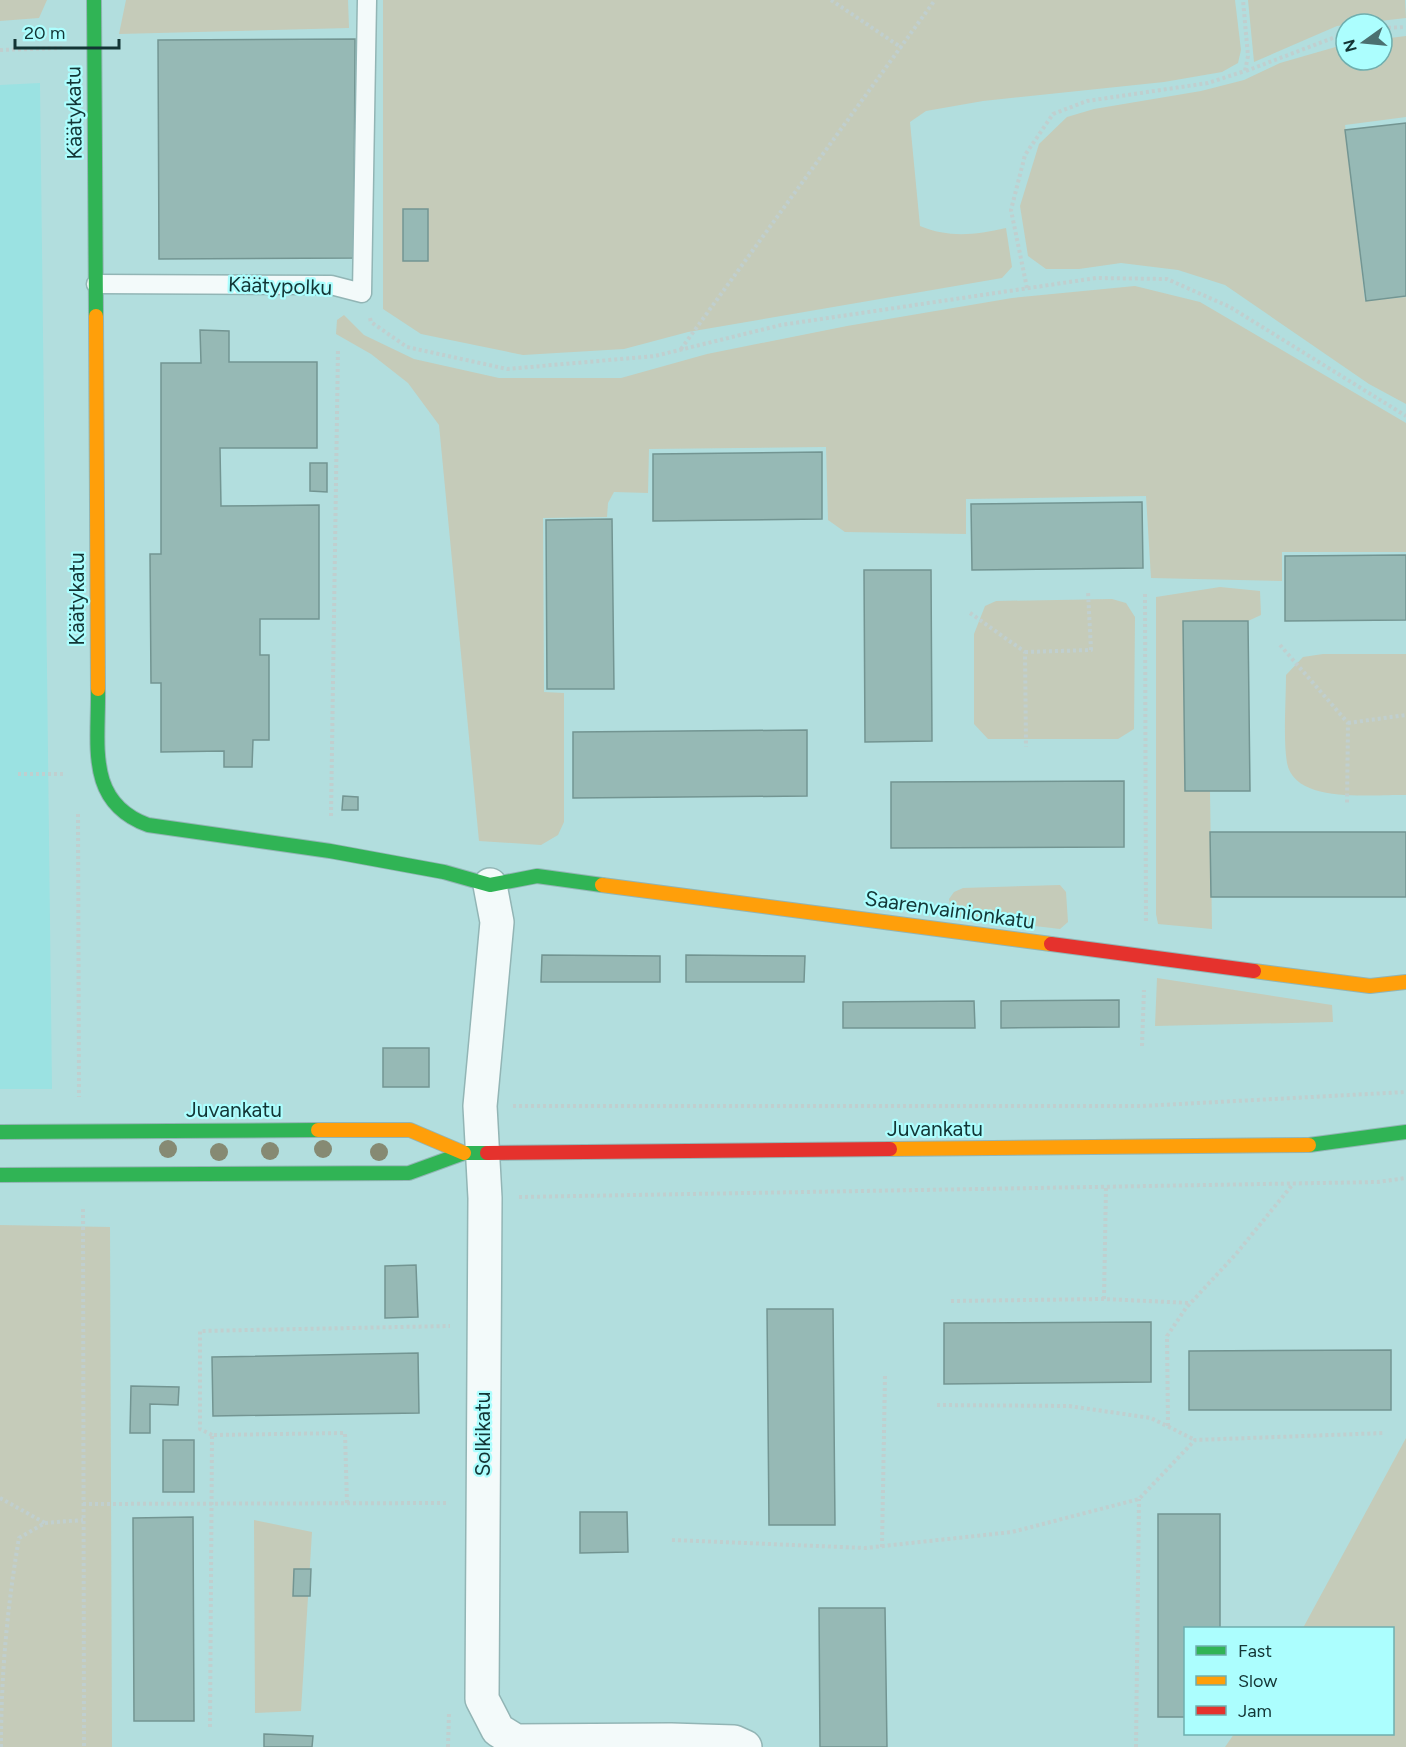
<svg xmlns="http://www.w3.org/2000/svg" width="1406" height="1747" font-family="Figtree,sans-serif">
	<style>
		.built { fill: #9be2e2 }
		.green { fill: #c5cbb9 }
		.building { fill: #96b9b5; stroke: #739592; stroke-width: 1.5 }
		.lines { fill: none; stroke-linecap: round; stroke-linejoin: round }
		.lane-casing { stroke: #92b5b5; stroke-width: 21 }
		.street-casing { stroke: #92b5b5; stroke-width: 36 }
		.fast-casing { stroke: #92b5b5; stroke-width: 16 }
		.slow-casing { stroke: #92b5b5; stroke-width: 16 }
		.jam-casing { stroke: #92b5b5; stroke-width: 16 }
		.path { stroke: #c0cfcf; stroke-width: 4; stroke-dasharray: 3 3; stroke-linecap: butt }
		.lane { stroke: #f3fafa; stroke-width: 18 }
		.street { stroke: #f3fafa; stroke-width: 33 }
		.fast { stroke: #30b455; stroke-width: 14 }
		.slow { stroke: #ff9f0a; stroke-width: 14 }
		.jam { stroke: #e5322d; stroke-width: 14 }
		.tree { fill: #868a73 }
		.labels { text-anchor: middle; stroke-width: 4.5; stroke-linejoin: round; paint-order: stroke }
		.street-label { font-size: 21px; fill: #133535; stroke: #acfefe }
	</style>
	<rect width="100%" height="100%" fill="#b2dede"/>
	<path class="built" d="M40,83l12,1006h-52v-1004z"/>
	<path class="green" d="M0,0h47l-8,18 -39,3z
		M126,0h222l1,28 -230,6z
		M383,0h852l6,50 -3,13 -16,9 -58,10 -181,19 -57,10 -16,11 10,104c29,12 55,9 86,2l6,39 -10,11 -314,54 -64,17 -101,6 -102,-21 -38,-25z
		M1248,0h157l1,18 -69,8 -83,36z
		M1406,36v81l-61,8 20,176 41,-4v107l-37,-20 -144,-99 -47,-15 -57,-7 -42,6h-33l-18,-13 -8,-50 19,-62 28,-27 27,-8 107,-18 43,-11 36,-17 66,-19v16h36v-21z
		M1135,286l65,16 206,121v129h-124v29l-131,-3 -5,-82 -180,3v35l-121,-2 -17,-12 -2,-73 -177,2 -1,44 -34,-1 -6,11 -1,14 -64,1 1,174 20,1v129l-6,13 -17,10 -62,-4 -40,-416 -31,-42 -37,-29 -35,-20 1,-14 7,-5 20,20 50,24 85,19h122l86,-24 140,-28 165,-28z
		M1220,587l40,4 1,24 -13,6 -65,1 2,169h25l2,138 -54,-5 -2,-10v-317z
		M1112,599l14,4 9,14 -1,112 -16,10h-130l-14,-15v-90l11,-28 11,-5z
		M1323,654h83v141c-33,-1 -111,10 -119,-32 -4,-24 -1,-62 -1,-88l17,-18z
		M1060,885l6,7 2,30 -8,7 -103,-12 -6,-7 -2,-11 5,-7 9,-4z
		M1157,978l175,27 1,17 -178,4z
		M0,1225l110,2 2,520h-112z
		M1406,1438v309h-181l9,-13h158v-106h-89z
		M254,1520l58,12 -11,179 -46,2z"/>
	<path class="building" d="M355,39l-1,219 -195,1 -1,-219z
		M1406,123v173l-40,5 -21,-171z
		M403,209h25v52h-25z
		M200,330l29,1v31h88v86h-97l1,58 98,-1v114h-59v36h9v85h-16l-1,27h-28v-16l-63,1v-69h-10l-1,-129h11v-191h40z
		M822,452v67l-169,2v-67z
		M310,463h17v29l-17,-1z
		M1142,502l1,66 -171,2 -1,-66z
		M612,519l2,170h-67l-1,-169z
		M1406,555v65l-121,1v-65z
		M864,570h67l1,171 -67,1z
		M1183,621h65l2,170h-65z
		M807,730v66l-234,2v-66z
		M1124,781v66l-233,1v-66z
		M343,796l15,1v13h-16z
		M1210,832h196v65h-195z
		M542,955l118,1v26h-119z
		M686,955l119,1 -1,26h-118z
		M1119,1000v27l-118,1v-27z
		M974,1001l1,27h-132v-26z
		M383,1048h46v39h-46z
		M416,1265l2,52 -33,1v-52z
		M767,1309h66l2,216h-66z
		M1151,1322v60l-207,2v-61z
		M1391,1350v60h-202v-59z
		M418,1353l1,60 -206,3 -1,-59z
		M131,1386l48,1 -1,18 -28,-1v29h-20z
		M163,1440h31v52h-31z
		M580,1512h47l1,40 -48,1z
		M1158,1514h62v114h-34v89h-28z
		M193,1517l1,204h-60l-1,-203z
		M294,1569h17l-1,27h-17z
		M819,1608h66l2,139h-67z
		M264,1734l49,2 -1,11h-48z"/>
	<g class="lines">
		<g class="lane-casing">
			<path id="lane" d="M96,284l235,1 31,8 5,-293"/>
		</g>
		<g class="street-casing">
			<path id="street" d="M490,885l7,37 -17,184 5,92 -3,501 16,31 18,11 155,-1 63,2 11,5"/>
		</g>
		<g class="fast-casing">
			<path id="fast" d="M94,0l2,316
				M98,689c1,55 -13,113 50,136l182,26 114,21 46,13 47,-9 65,9
				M0,1132l318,-2
				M1309,1145l97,-13
				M0,1175l409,-2 55,-20h23"/>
		</g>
		<g class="slow-casing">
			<path id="slow" d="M96,316l2,373
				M602,885l449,59
				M1254,971l116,15 36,-4
				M318,1130h92l54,23
				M890,1149l419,-4"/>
		</g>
		<g class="jam-casing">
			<path id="jam" d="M1051,944l203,27
				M487,1153l403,-4"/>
		</g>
		<path class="path" d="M831,0l71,48
			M1382,28l24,-1
			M0,50l62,-2
			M1246,71l100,-38
			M1027,288l-16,-78 14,-55 28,-41 34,-13 121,-18 37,-12 3,-15 -5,-56
			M370,318l1,4 36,25 100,22 148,-13 126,-31 315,-47 71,1 63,28 176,109
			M681,349l254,-349
			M1145,594l1,330
			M970,613l55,39 1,95
			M1280,645l68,78 -1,80
			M1025,652l66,-2 -3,-59
			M1348,723l58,-8
			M18,774h47
			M78,814l1,283
			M331,816l7,-468
			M1142,1046l2,-56
			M513,1106h629l264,-14
			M519,1197l859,-15 28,-4
			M83,1209l1,538
			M1104,1299l2,-113
			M951,1301l153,-2 86,4
			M937,1405l132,1 82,12 44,22
			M1168,1426l-1,-90 19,-28 50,-54 57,-70
			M212,1435l-12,-6v-98l250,-5
			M0,1498l45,25
			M83,1504l366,-1
			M672,1540l193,8 147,-16 127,-33 56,-59 190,-7
			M882,1547l3,-172
			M210,1727l2,-292 133,-2 2,71
			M1,1747c0,-71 6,-139 18,-209l26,-15 38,-3
			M448,1747l1,-35
			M1136,1747l3,-248"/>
		<use href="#lane" class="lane"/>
		<use href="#street" class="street"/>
		<use href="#fast" class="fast"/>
		<use href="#slow" class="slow"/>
		<use href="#jam" class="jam"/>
	</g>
	<g class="tree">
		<circle cx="168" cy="1149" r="9"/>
		<circle cx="323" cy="1149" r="9"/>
		<circle cx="270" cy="1151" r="9"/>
		<circle cx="219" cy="1152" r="9"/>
		<circle cx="379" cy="1152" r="9"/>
	</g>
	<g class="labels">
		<g class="street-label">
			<text transform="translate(74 113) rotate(-91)" y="7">Käätykatu</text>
			<text transform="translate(280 286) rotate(2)" y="7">Käätypolku</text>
			<text transform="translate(77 599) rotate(-90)" y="7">Käätykatu</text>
			<text transform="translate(950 910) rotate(8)" y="7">Saarenvainionkatu</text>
			<text x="234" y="1117">Juvankatu</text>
			<text x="935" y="1136">Juvankatu</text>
			<text transform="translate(483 1434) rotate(-90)" y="7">Solkikatu</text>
		</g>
	</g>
	<rect x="1184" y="1627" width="210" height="108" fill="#acfefe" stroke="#6faeae" stroke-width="1.5"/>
	<rect x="1196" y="1646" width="30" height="9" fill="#30b455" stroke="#6faeae" stroke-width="1.5"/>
	<text x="1238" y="1657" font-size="18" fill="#133535">Fast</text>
	<rect x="1196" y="1676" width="30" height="9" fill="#ff9f0a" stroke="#6faeae" stroke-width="1.5"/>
	<text x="1238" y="1687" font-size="18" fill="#133535">Slow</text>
	<rect x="1196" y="1706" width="30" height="9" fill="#e5322d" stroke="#6faeae" stroke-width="1.5"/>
	<text x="1238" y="1717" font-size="18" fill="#133535">Jam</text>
	<g transform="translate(1364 42) rotate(255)"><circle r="28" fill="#acfefe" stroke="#6faeae" stroke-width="1.5"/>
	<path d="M0-4.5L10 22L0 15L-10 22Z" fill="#4b7070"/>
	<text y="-9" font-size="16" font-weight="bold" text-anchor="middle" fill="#133535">N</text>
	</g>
	<path d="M15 39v9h104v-9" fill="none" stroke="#133535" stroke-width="3"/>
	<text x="24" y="39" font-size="18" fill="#133535" stroke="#acfefe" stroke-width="4.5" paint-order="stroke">20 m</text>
</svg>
